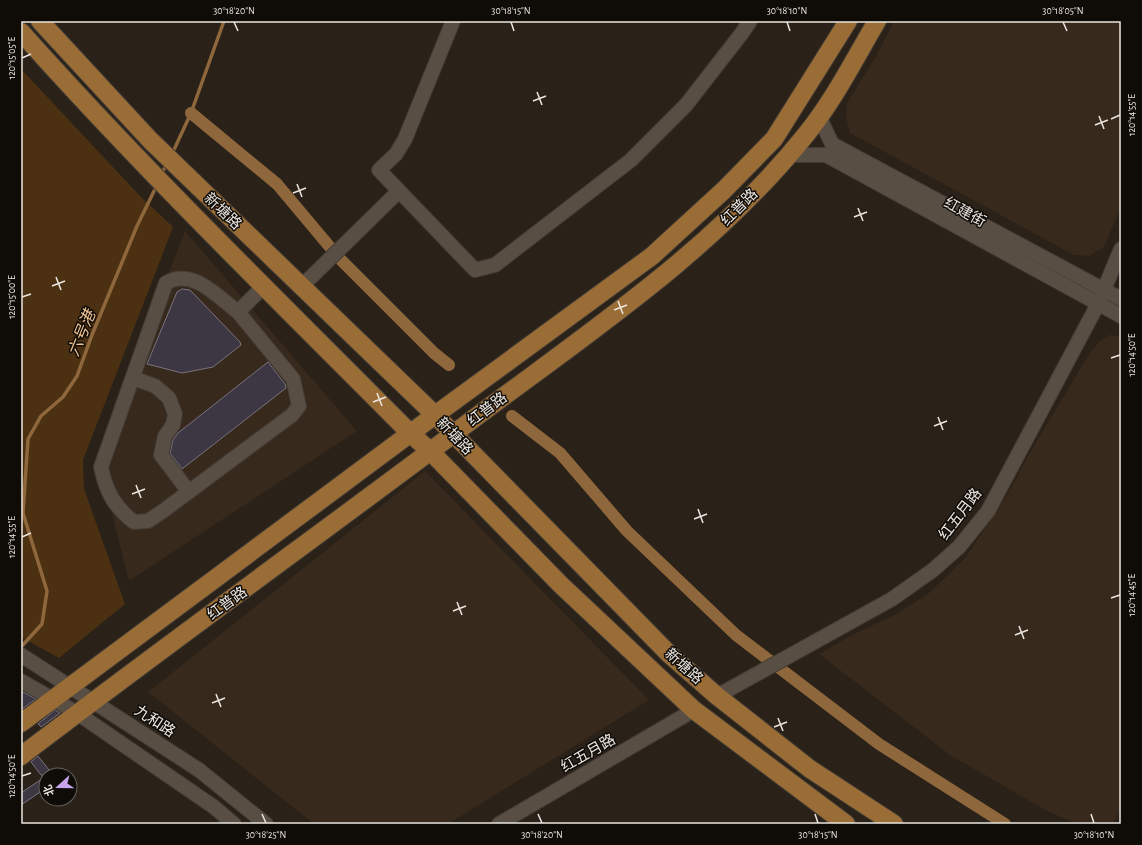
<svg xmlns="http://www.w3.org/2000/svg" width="1142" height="845" font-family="'Alegreya Sans','Noto Sans SC',sans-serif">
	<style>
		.built { fill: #37291b }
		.green { fill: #4b3112 }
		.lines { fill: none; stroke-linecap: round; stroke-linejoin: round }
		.stream { stroke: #8f673c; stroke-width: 3.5 }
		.canal { stroke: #8f673c; stroke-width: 12 }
		.building { fill: #3c3743; stroke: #797380 }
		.minor-casing { stroke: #423b34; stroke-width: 16 }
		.major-casing { stroke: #423b34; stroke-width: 20 }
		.minor { stroke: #584e44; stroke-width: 14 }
		.major { stroke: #9a6d37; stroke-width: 18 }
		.ticks { fill: none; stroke: #ece6e0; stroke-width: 1.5 }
		.labels { text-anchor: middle; stroke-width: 3; stroke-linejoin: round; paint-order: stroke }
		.street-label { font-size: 15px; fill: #ece6e0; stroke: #0f0c08 }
		.water-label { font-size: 16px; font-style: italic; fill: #f6c592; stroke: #0f0c08 }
		.neatline { fill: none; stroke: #ece6e0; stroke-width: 1.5 }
		.ticks-label { font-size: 10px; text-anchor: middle; fill: #ece6e0 }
	</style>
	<rect width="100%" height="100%" fill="#2a2118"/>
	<path class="built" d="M894,21h227v186l-17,40 -15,9 -15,-1 -224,-122 -4,-15 1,-15 29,-47z
		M185,231l172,200 -228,150 -31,-124z
		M1109,335l12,1v471l-8,17h-36l-32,-14 -95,-55 -131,-101 33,-19 44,-21 32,-20 38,-37 41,-62 26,-48 58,-96 9,-10z
		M425,471l224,229 -201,124h-134l-166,-132z"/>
	<path class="green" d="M21,69l119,127 33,31 -90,233 1,29 41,115 -66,54 -38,-21z"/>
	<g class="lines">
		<path class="stream" d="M172,154l19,-41 33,-92
			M161,175l6,-12
			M21,647l21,-23 5,-33 -24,-78 5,-74 13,-23 22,-19 14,-21 15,-41 45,-109 20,-41"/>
		<path class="canal" d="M191,113l86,71 63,75 94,94 15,12
			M512,416l48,37 67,78 109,104 143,109 126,80"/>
	</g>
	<path class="building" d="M182,289l8,1 50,52 1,3 -28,22 -31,6 -35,-9 30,-72z
		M268,362l17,22 1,4 -104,81 -12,-16 3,-13 5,-7z
		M21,691l15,8 -14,10 -1,-1z
		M55,710l5,3 -19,14 -3,-3z
		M38,756l15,19h-12l-10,-13z
		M46,776v12l-25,17v-12z"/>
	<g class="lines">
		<g class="minor-casing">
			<path id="minor" d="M453,21l-48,118 -9,15 -17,16 96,100 20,-5 136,-105 55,-55 56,-72 8,-12
				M819,116l13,28 289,155
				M788,155h38l295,161
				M301,287l98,-96
				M238,312l55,67 6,27 -7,9 -129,96 -15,10 -14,1c-20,-15 -28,-31 -33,-55l65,-184c26,-16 52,14 72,29l26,-26
				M133,378l22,8 14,12 6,16 -2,11 -8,11 -4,19 28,37
				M21,655l178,115 67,54
				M21,681l56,32 137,94 20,17
				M717,696l175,-97 41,-29 26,-23 29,-36 110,-207 23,-55
				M499,824l195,-114"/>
		</g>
		<g class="major-casing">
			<path id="major" d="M40,21l110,119 285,275 234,239 48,42 93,73 84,55
				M21,32c124,139 258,269 389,401l21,19 130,133 133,125 152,114
				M21,723l414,-308 217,-159 72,-66 50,-51 74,-118
				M21,756c144,-110 291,-216 435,-324 121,-92 252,-176 348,-295 29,-35 50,-77 73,-116"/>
		</g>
		<use href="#minor" class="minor"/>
		<use href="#major" class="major"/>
	</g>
	<path class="ticks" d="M234,22l4,9M511,22l3,9M787,22l3,9M1063,22l4,9M22,58l9,-4M537,92l5,13M533,101l13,-5M1099,116l5,13M1111,119l9,-4M1095,125l13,-5M297,184l5,13M293,193l13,-5M858,208l5,13M854,217l13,-5M56,277l5,13M52,286l13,-5M22,297l9,-3M618,301l5,13M614,310l13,-5M1111,358l9,-3M377,393l5,13M373,402l13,-5M938,417l5,13M934,426l13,-5M136,485l5,13M132,494l13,-5M698,509l5,14M694,519l13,-5M22,537l9,-4M1111,598l9,-3M457,602l5,13M453,611l13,-5M1019,626l5,13M1015,635l13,-5M216,694l5,13M212,703l13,-5M778,718l5,13M774,727l13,-5M22,776l9,-3M262,814l4,9M538,814l4,9M815,814l3,9M1091,814l3,9"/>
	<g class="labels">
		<g class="street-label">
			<text transform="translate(739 207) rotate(-45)" y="5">红普路</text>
			<text transform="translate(223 211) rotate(44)" y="5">新塘路</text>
			<text transform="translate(965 212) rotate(29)" y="5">红建街</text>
			<text transform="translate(487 409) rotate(-37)" y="5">红普路</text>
			<text transform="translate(455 436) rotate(46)" y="5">新塘路</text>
			<text transform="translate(960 514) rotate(-53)" y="5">红五月路</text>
			<text transform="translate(227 603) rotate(-36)" y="5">红普路</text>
			<text transform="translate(684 666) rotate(42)" y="5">新塘路</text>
			<text transform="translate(155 721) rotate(33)" y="5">九和路</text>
			<text transform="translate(588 753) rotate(-30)" y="5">红五月路</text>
		</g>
		<g class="water-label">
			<text transform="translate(81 333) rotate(-68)" y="6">六号港</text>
		</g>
	</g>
	<rect width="1142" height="845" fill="none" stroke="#0f0c08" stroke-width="44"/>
	<g transform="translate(58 787) rotate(249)"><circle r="19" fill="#0f0c08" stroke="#67635e"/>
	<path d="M0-3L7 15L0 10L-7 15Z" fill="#c7a6ef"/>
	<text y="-6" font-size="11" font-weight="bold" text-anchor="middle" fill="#ece6e0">北</text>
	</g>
	<rect x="22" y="22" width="1098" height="801" class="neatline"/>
	<g class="ticks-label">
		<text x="234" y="14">30°18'20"N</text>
		<text x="511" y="14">30°18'15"N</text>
		<text x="787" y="14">30°18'10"N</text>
		<text x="1063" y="14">30°18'05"N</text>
		<text transform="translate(11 58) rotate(-90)" y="4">120°15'05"E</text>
		<text transform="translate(1131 115) rotate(-90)" y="4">120°14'55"E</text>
		<text transform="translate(11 297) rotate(-90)" y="4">120°15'00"E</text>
		<text transform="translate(1131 355) rotate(-90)" y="4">120°14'50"E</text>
		<text transform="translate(11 537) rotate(-90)" y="4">120°14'55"E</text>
		<text transform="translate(1131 595) rotate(-90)" y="4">120°14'45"E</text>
		<text transform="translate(11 776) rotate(-90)" y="4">120°14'50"E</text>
		<text x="266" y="838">30°18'25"N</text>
		<text x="542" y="838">30°18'20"N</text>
		<text x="818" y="838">30°18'15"N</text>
		<text x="1094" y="838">30°18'10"N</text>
	</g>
</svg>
